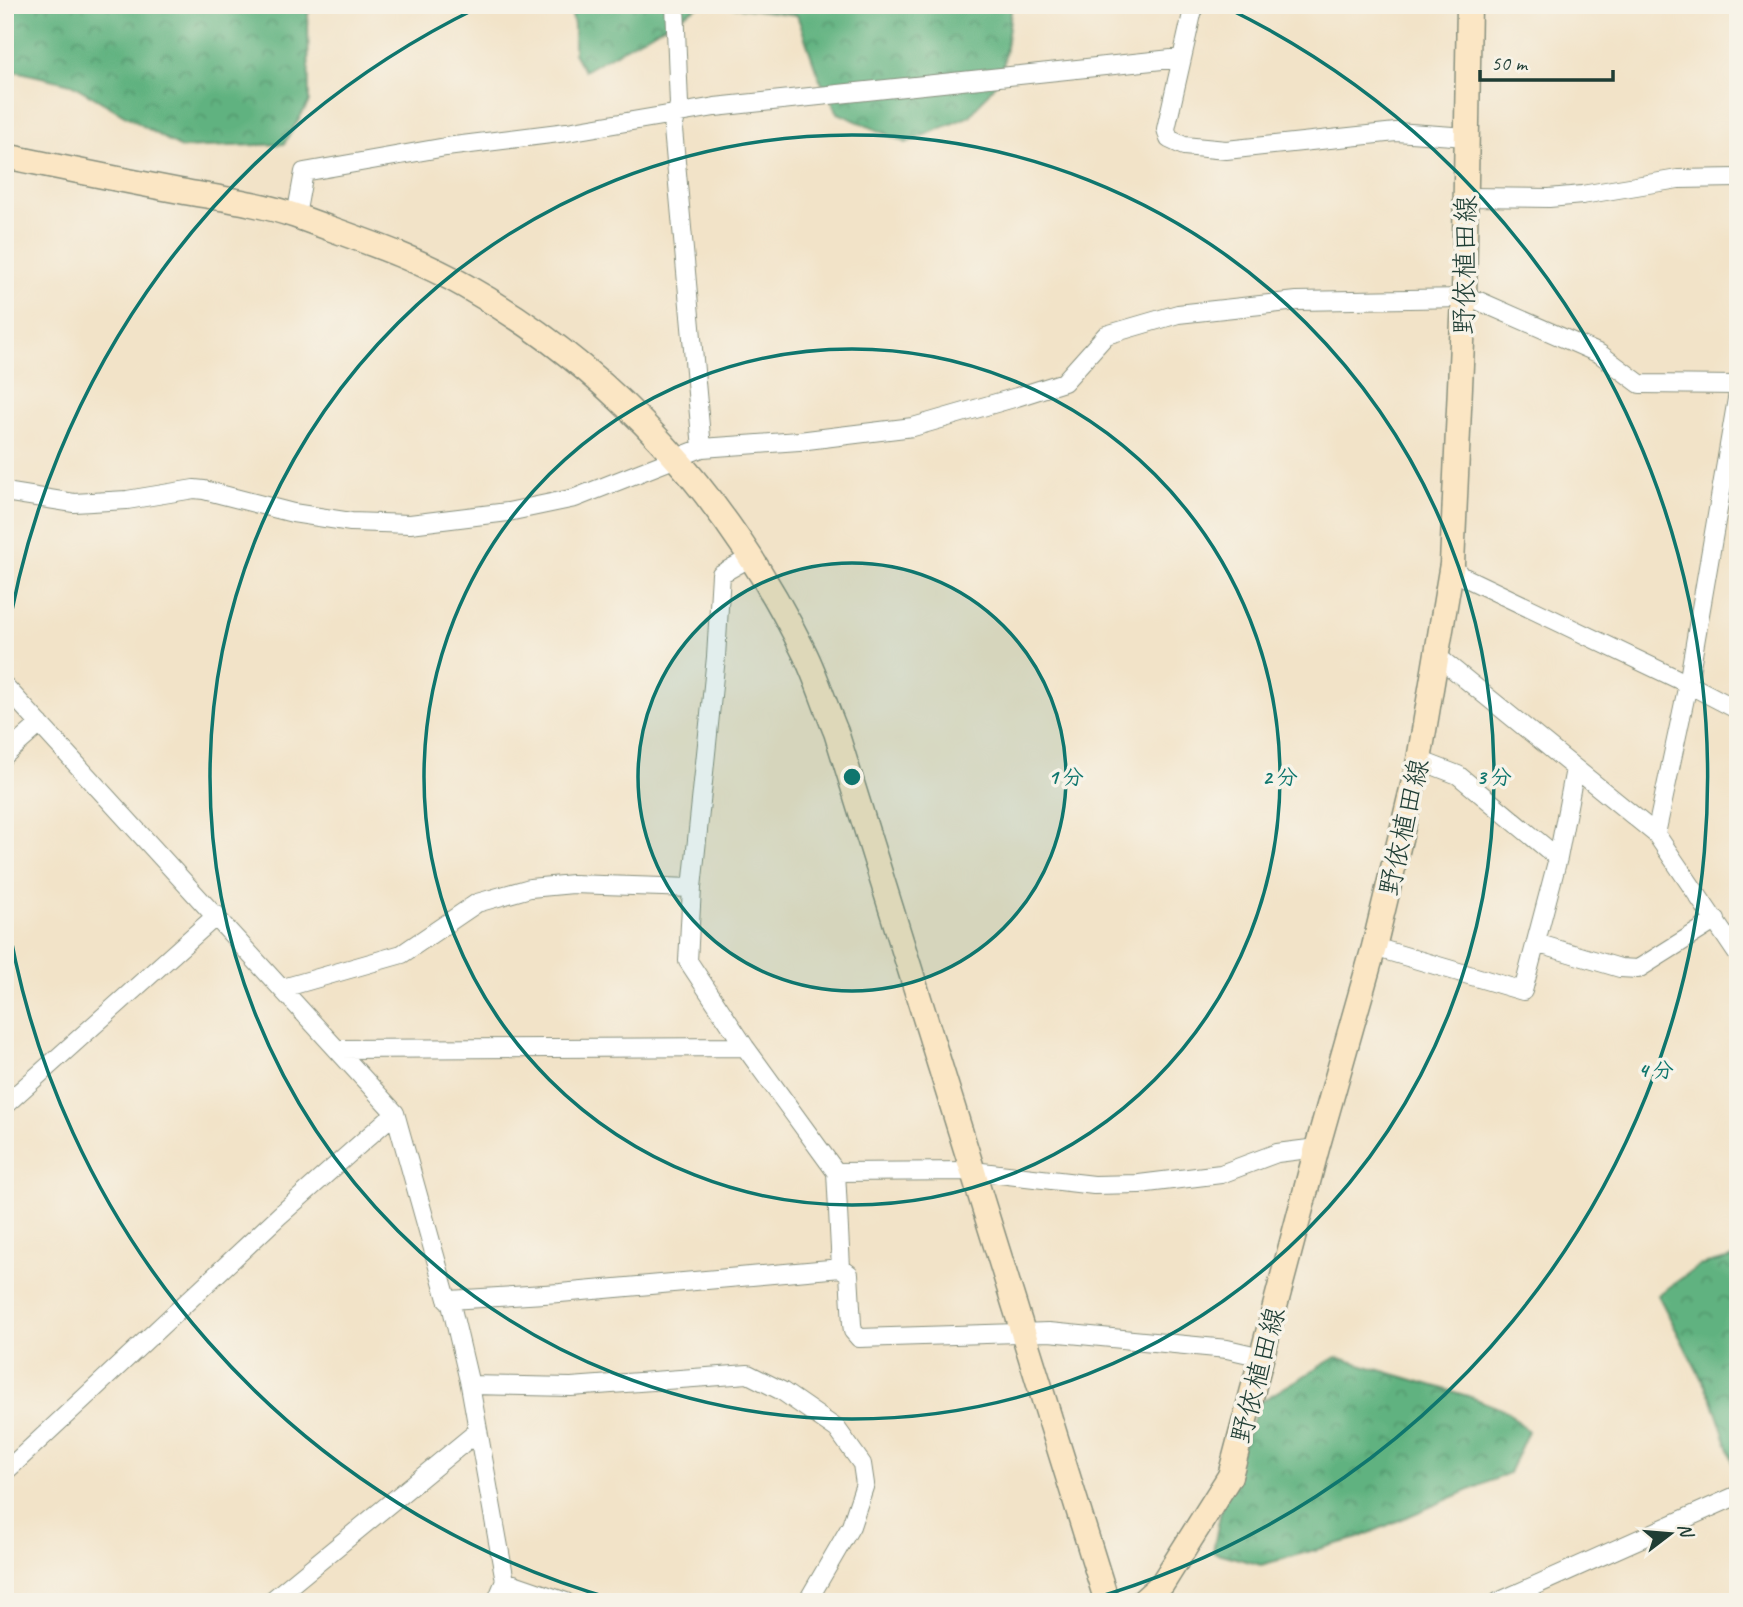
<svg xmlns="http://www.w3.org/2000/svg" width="1743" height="1607" font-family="Caveat,'Klee One',sans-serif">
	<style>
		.forest { fill: url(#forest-crowns); stroke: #40785a; stroke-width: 2 }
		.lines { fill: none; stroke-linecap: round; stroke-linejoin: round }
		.street-casing { stroke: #88907e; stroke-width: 20 }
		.secondary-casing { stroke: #88907e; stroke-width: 27 }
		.street { stroke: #fff; stroke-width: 18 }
		.secondary { stroke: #fbe6c4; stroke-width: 24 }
		.ring { fill: none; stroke: #0f766e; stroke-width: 3.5 }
		.labels { text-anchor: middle; stroke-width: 7; stroke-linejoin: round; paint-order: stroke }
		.street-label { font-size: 28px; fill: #1f3d34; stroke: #f7f3e8 }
		.centre { fill: #0f766e; stroke: #f7f3e8; stroke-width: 3.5 }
		.ring-label { font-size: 21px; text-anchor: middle; font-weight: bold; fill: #0f766e; stroke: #f7f3e8; stroke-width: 7; stroke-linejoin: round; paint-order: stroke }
	</style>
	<defs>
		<pattern id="forest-crowns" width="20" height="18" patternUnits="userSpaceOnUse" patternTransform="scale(1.75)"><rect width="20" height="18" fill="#60b280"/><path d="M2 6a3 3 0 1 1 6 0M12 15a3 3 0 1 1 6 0" fill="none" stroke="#4f926a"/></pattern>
	</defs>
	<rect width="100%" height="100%" fill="#f7f3e8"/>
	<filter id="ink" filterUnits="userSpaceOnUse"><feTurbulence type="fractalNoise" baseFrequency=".0143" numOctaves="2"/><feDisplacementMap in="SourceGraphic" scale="14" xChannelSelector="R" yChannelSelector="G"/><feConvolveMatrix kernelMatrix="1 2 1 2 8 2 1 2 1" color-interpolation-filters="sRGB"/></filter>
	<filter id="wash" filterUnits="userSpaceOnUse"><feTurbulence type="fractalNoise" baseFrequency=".00686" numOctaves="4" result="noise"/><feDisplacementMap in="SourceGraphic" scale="28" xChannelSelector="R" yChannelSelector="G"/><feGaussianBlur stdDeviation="1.57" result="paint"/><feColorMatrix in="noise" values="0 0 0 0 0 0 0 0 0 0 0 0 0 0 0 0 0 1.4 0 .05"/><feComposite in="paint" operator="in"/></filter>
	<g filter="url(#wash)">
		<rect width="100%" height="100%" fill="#f2e3c8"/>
		<path class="forest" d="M5,5h309l-6,9 1,88 -25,42 -103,4 -110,-64 -51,-12h-15z
			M570,5h131l-117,66 -10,-18v-28z
			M714,5h296l1,7 -9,63 -32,41 -64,27 -68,-30 -19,-35 -22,-63z
			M1738,1256v221l-26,-78 -54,-104 41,-29z
			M1336,1357l132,39 39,15 21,20 -19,42 -151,65 -97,27 -48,-13 11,-58 36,-92z"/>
	</g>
	<g filter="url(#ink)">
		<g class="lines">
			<g class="street-casing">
				<path id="street" d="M675,5l4,99 -6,25 29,319
					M1194,5l-28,124 3,10 15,7 42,4 170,-18 71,5
					M1466,197l83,1 33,-3 96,-16 60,-1
					M296,216l8,-44 142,-25 121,-15 148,-25 466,-49
					M5,492l69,11 53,-3 67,-11 10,1 89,23 58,9 59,2 98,-12 67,-14 127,-50 97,-7 114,-14 104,-30 47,-15 42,-47 72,-21 119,-13 167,-3 15,3 121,53 40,30 98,1
					M751,557l-30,17 -5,83 -24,231 -4,73 57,86 91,125 5,96
					M1452,564l8,11 228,109 50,26
					M1437,656l219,178 82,121
					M5,686l390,427 52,186 3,1 20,85 35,196 -9,21
					M5,755l35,-31
					M1419,760l39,15 100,83
					M1656,834l32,-150 50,-291
					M1536,943l84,25 18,1 78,-49
					M1374,947l149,44 35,-133 17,-89
					M283,988l119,-34 75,-51 53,-15 43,-4 119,4
					M338,1049l407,-2
					M5,1105l212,-190
					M836,1172l137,-1 121,14 45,-1 82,-10 56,-21 40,-5
					M450,1300l110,-7 281,-25 8,6 3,50 1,7 6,7 190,-6 178,17 35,8
					M470,1385l101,2 177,-13 34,17 55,38 25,35 3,20 -14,42 -44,76
					M5,1472l275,-257 115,-102
					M505,1581l61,21
					M270,1602l208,-171
					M1498,1602l240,-107"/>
			</g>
			<g class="secondary-casing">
				<path id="secondary" d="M5,156c58,12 116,24 175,35 38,7 79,12 116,25 56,21 117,40 169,70 148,83 265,214 339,366 13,26 21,54 32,80l271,870
					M1142,1602l20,-18 68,-108 87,-328 57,-201 45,-187 33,-196 12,-266 5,-293"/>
			</g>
			<use href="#street" class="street"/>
			<use href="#secondary" class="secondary"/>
		</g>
	</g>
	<circle cx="852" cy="777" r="214" fill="#0f766e" fill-opacity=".12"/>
	<g class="ring">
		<circle cx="852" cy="777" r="214"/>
		<circle cx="852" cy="777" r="428"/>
		<circle cx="852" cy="777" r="642"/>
		<path d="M616 1600A856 856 0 0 1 5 904M5 650A856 856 0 0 1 477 8M1227 8A856 856 0 0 1 1088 1600"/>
	</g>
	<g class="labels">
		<g class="street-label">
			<text transform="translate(1464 265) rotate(-89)" y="10">野依植田線</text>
			<text transform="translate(1403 827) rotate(-77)" y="10">野依植田線</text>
			<text transform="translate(1257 1375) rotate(-75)" y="10">野依植田線</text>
		</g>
	</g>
	<circle cx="852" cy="777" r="10" class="centre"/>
	<g class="ring-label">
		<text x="1066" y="784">1 分</text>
		<text x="1280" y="784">2 分</text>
		<text x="1494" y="784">3 分</text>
		<text x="1656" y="1077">4 分</text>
	</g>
	<rect width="1743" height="1607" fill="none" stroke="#f7f3e8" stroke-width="28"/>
	<g transform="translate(1670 1534) rotate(74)" stroke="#f7f3e8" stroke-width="5" paint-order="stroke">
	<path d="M0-5L12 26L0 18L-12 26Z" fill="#1f3d34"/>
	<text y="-10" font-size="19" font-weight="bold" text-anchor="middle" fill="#1f3d34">N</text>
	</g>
	<path d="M1480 70v10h133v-10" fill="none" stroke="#1f3d34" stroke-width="3.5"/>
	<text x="1491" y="70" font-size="21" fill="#1f3d34" stroke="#f7f3e8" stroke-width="5" paint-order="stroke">50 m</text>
</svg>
